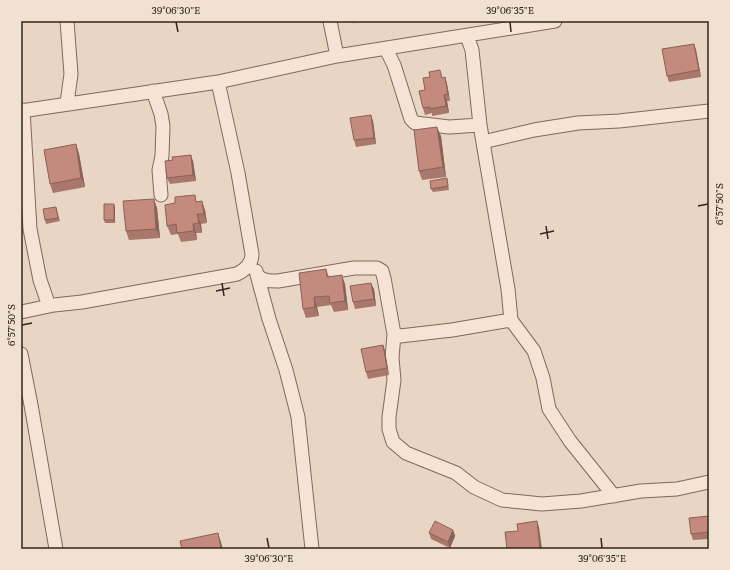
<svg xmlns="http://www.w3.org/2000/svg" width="730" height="570" font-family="Literata,serif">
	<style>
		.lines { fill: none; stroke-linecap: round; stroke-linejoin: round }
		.minor-casing { stroke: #81675c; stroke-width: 15 }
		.minor { stroke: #f5e4d5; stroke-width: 13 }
		.wall { fill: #a9776c }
		.shaded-wall { fill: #896158 }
		.building { fill: #c48a7d; stroke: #896158 }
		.ticks { fill: none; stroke: #33241e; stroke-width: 1.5 }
		.neatline { fill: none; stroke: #33241e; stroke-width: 1.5 }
		.ticks-label { font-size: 10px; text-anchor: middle; fill: #33241e }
	</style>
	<rect width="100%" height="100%" fill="#e9d5c3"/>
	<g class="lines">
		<g class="minor-casing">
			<path id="minor" d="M67,21l4,53 -4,29
				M330,21l7,35
				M467,36l5,14 8,75 28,164 3,31 23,31 9,27 6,31 21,32 44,55
				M386,49l8,16 17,54 4,4 34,4 31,-2
				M153,91l8,23 2,12 -1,30 -3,14 2,25
				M23,110l7,119 10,51 9,26
				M21,111l197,-29 119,-26 218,-35
				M483,142l51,-12 44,-7 41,-2 90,-10
				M256,271l13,48 17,51 12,47 14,132
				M257,275c6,6 12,6 21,6l76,-13h23l5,3 2,7 10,56 6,2 52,-6 59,-10
				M21,312l33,-7 28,-3 155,-28c8,-4 15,-10 15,-20l-14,-81 -20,-91
				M394,334l-2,24 2,22 -5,37v12l4,13 13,11 50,20 18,14 28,13 40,4 39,-3 60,-10 36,-2 32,-7
				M21,354l10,51 25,144"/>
		</g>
		<use href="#minor" class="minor"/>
	</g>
	<path class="wall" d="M352,21h8l-8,2z
		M694,44l2,6 5,27 -32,5 -2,-6z
		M445,77l2,7 3,17h-3l2,12 -17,3v-3l-7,2 -2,-7 20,-30z
		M373,121l3,23 -20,3 -2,-7z
		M441,136l5,41 -24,3 -3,-9z
		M76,144l3,10 6,33 -32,6 -3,-9z
		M193,161l3,20 -26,3 -3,-6z
		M447,178l2,12 -16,2 -2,-3z
		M198,202l7,8 2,13 -6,1 1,9h-6l1,7 -16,2 -3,-8 -7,1 -4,-9z
		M56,207l4,14 -14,3 -1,-4z
		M115,207v16h-10l-1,-3z
		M157,208l3,30 -31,2 -3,-9z
		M326,269l3,8 16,7 3,26 -14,2 -3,-7 -14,2 2,9 -13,2 -3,-9z
		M374,289l2,17 -21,3 -2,-7z
		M383,345l2,6 4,24 -21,4 -2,-7z
		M709,516v23l-16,1 -2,-6z
		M453,530l2,6 -5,12 -19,-9 -2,-6z"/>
	<path class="shaded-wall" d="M694,44l2,6 5,27 -2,-7z
		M445,77l2,7 3,17 -2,-7z
		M444,95l3,6 2,12 -3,-7z
		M371,115l2,6 3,23 -2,-6z
		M437,127l4,9 5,41 -3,-10z
		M76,144l3,10 6,33 -4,-9z
		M191,155l2,6 3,20 -3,-6z
		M154,199l3,9 3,30 -4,-9z
		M202,201l3,9 2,13 -3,-9z
		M114,204l1,3v16l-1,-3z
		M197,214l4,10 1,9 -3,-10z
		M193,224l3,9 1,7 -3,-9z
		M342,275l3,9 3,26 -3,-9z
		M371,283l3,6 2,17 -2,-7z
		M314,297l3,10 2,9 -4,-9z
		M383,345l2,6 4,24 -2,-7z
		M537,521l2,6 3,22h-2z
		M453,530l2,6 -5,12 -2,-6z
		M218,533l3,9 2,7h-2z"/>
	<path class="building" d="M694,44l5,26 -32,6 -5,-27z
		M440,70l2,8 3,-1 3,17 -4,1 2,11 -16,3v-2l-7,1 -4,-17 6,-1 -2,-12 7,-1 -1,-5z
		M371,115l3,23 -20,2 -4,-22z
		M437,127l6,40 -24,4 -5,-41z
		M76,144l5,34 -31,6 -6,-34z
		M191,155l2,20 -26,3 -2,-17 8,-1 -1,-3z
		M447,178l1,8 -17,3 -1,-8z
		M195,195l1,7 6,-1 2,13h-7l2,9 -6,1 1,7 -17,2 -1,-9 -9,2 -2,-21 10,-2v-6z
		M154,199l2,30 -30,2 -3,-30z
		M104,204h10v16h-10z
		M56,207l2,11 -13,2 -2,-11z
		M326,269l1,8 15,-2 3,26 -15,2 -1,-7 -15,1 1,10 -12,2 -4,-36z
		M371,283l3,16 -21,3 -3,-16z
		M383,345l4,23 -21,4 -5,-23z
		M709,516v16l-18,2 -2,-16z
		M435,521l18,9 -5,12 -19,-9z
		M537,521l3,28h-33l-2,-17 13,-1 -1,-7z
		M218,533l3,16h-39l-2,-8z"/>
	<path class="ticks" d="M176,22l2,10M510,22l1,10M698,206l10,-2M546,226l2,13M540,234l14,-3M222,283l2,13M216,291l14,-3M22,325l10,-2M267,538l2,10M601,538l1,10"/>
	<rect width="730" height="570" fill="none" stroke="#f1e1d2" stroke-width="44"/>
	<rect x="22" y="22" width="686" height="526" class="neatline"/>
	<g class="ticks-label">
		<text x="176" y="14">39°06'30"E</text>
		<text x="510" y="14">39°06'35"E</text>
		<text transform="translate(719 204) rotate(-90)" y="4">6°57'50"S</text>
		<text transform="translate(11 325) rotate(-90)" y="4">6°57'50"S</text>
		<text x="269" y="562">39°06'30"E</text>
		<text x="602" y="562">39°06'35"E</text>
	</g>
</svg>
